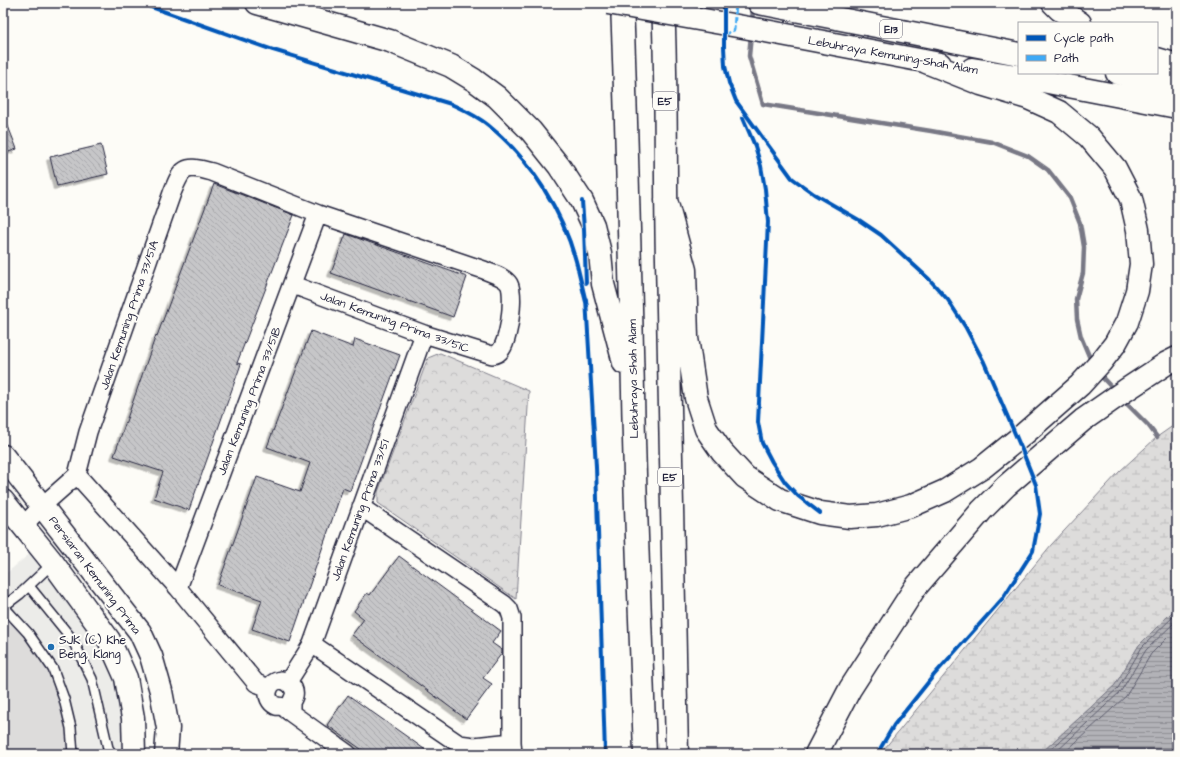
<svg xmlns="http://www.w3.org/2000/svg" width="1180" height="757" font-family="'Architects Daughter',sans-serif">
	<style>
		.built { fill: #ecece9 }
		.forest { fill: url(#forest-crowns); stroke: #807f8b }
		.wetland { fill: url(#wetland-marsh); stroke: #807f8b }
		.garden { fill: #dddcdb; stroke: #807f8b }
		.water { fill: url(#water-rules); stroke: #787885 }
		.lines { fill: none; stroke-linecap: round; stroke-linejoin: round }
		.shore { stroke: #5c5c6d; stroke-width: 1 }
		.stream { stroke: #787885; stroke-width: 4.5 }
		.building { fill: url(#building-back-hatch); stroke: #22223b; filter: url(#shadow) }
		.lane-casing { stroke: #22223b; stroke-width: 12 }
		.street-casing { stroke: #22223b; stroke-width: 20 }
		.secondary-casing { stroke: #22223b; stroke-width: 25 }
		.highway-casing { stroke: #22223b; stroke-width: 25 }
		.lane { stroke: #fdfcf7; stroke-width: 9 }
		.street { stroke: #fdfcf7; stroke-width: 17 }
		.secondary { stroke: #fdfcf7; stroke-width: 22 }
		.highway { stroke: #fdfcf7; stroke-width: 22 }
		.highway-bridge-casing { stroke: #22223b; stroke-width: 25; stroke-linecap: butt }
		.highway-bridge { stroke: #fdfcf7; stroke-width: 22 }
		.quiet { stroke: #3fa9f5; stroke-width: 3; stroke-dasharray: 6 3; stroke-linecap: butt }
		.cycleway-casing { stroke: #fdfcf7; stroke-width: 6 }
		.cycleway { stroke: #0057b8; stroke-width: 4 }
		.poi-dot { fill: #1f6fb2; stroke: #fdfcf7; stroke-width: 1.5 }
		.labels { text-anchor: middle; stroke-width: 4; stroke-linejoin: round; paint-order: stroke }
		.shield { fill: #fdfcf7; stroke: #646373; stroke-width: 1 }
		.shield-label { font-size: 11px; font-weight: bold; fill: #22223b }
		.street-label { font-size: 12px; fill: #22223b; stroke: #fdfcf7 }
		.poi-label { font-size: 12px; fill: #22223b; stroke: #fdfcf7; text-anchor: start }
	</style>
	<defs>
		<pattern id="forest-crowns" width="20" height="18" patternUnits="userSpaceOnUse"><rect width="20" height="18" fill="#dddcdb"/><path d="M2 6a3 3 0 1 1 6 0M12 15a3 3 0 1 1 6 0" fill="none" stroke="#bdbcbd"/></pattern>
		<pattern id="wetland-marsh" width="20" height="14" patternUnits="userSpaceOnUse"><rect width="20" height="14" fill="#dddcdb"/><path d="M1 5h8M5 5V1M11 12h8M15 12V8" fill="none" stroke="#bdbcbd"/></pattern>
		<pattern id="water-rules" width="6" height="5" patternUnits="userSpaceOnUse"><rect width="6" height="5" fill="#b2b2b7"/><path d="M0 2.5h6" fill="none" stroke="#909096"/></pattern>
		<pattern id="building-back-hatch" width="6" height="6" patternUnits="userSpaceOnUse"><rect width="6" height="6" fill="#c6c6c8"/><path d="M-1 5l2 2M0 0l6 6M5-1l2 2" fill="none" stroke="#aaaaad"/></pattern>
		<filter id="shadow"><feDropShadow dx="-3.5" dy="3.5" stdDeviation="0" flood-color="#0004"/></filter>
	</defs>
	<rect width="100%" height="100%" fill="#fdfcf7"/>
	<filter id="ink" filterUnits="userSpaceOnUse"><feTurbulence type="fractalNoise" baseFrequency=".025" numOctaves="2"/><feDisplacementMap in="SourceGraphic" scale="8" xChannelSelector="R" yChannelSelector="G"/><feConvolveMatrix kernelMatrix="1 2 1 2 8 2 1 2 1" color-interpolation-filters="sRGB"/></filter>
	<g filter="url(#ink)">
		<path class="built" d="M33,551l51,71 29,51 11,63 -1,18h-120v-178z"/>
		<path class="forest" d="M440,353l89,38 -13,208 -138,-96v-11l50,-134z"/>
		<path class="wetland" d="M1177,423v184l-38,38 -24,40 -75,69h-160l171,-209 69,-74 37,-34z"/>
		<path class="garden" d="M7,600l41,57 19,56 2,34 -4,7h-62v-151z"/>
		<path class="water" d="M1177,607v147h-137l75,-69 24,-40z"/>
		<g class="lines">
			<path class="shore" d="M1046,754l72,-66 24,-41 35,-34
				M1054,754l67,-63 25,-41 31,-30
				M1063,754l63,-58 25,-42 26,-26"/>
			<path class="stream" d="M752,23l1,-16
				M751,35l-2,21 14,48 168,27 61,11 36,14 20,14 22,28 10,25 4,24 -1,26 -7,26 1,20 4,18 11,26
				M1099,374l15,16
				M1122,399l26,26 9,12"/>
		</g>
		<path class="building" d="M3,116h1l13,33 -14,5z
			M101,145l7,29 -51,12 -7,-29z
			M214,184l80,31 -57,148 4,1 -52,146 -35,-12 9,-26 -49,-16 42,-121 1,1z
			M346,234l121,43 -14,40 -122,-44z
			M311,331l42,16 2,-8 45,16 -50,136 -7,-3 -53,154 -38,-13 10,-29 -44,-15 39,-108 43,15 10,-29 -43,-16z
			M399,556l102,75 -9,12 10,7v3l-19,25 9,6 -26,35 -114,-84 12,-16 -10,-8 13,-18 3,2z
			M348,695l58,41 25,18h-63l-41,-29z"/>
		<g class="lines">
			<g class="lane-casing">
				<path id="lane" d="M29,586l43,53 20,40 16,69 4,6
					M3,606l25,27 25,36 11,30 7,29 2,26
					M4,606l16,-12 33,-31"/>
			</g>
			<g class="street-casing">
				<path id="street" d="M77,475l11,-43 84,-239c10,-25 12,-29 40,-21l106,42 166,56c8,4 20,6 25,14 6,11 0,62 -11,69 -1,1 -5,2 -6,2l-68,-21 -131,-49
					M77,475l101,113 78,95 13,5
					M361,507l143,97 5,5 3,9v124l1,12
					M23,526l19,-20 35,-31
					M178,588l140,-374
					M312,644l147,100 15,2 38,-4
					M281,680c8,1 15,8 13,16 -1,3 -2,4 -3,7 0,3 0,6 0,10 -3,-2 -6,-5 -8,-6 -5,-2 -3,0 -7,-1 -6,-3 -10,-10 -7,-17 2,-6 6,-8 12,-9z
					M288,682l24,-38 112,-310
					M291,713l57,41"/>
			</g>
			<g class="secondary-casing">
				<path id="secondary" d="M3,456l137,176 11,24 10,35 7,37 -2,26
					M3,501l50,62 56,77 17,38 7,40 1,36"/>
			</g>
			<g class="highway-casing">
				<path id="highway" d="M257,3l133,38 61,25 23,14 23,17 34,34 28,35 23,35 11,24 7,28 3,31 21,79
					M622,3c5,130 8,259 11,389 2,121 8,241 12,362
					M663,3c4,85 2,171 4,257 2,164 6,329 10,494
					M759,3l260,51
					M1053,3l6,6 21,14
					M760,30l180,34
					M1157,59l20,6
					M972,69l50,8 155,30
					M1117,73l60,12
					M666,200l19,70 2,68 9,60 10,31 16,23 23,25 35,23 40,13 30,4 27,-2 34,-9 34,-15 37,-23 42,-34 56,-49 21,-23 14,-18 12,-22 10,-31 4,-27 -3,-34 -7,-31 -16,-31 -26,-31 -30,-25 -31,-14 -47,-14 -55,-22
					M816,754l34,-65 65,-101 67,-78 24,-24 77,-66 43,-30 41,-27 10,-5"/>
			</g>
			<use href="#lane" class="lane"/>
			<use href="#street" class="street"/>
			<use href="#secondary" class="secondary"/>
			<use href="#highway" class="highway"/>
			<g class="highway-bridge-casing">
				<path id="highway-bridge" d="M608,3l152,27"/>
			</g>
			<use href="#highway-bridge" class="highway-bridge"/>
			<path class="quiet" d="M724,35l10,-5 2,-27"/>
			<g class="cycleway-casing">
				<path id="cycleway" d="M140,3l133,47 178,54c13,6 26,12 37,21 42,33 74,86 88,136 4,15 7,30 11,45
					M724,3v44l1,19 4,17 7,18 56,77 22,16 45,26 22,15 48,44 19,21 18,28 18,34 38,88 14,35 4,29 -7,37 -30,47 -69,77 -40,50 -17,29
					M743,118l12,28 6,20 4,23 3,33 -10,200 4,21 10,19 13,20 13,14 22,17
					M582,201l2,28 2,54
					M586,299l10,168 9,287"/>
			</g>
			<use href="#cycleway" class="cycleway"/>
		</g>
	</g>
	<circle class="poi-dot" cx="51" cy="647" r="4"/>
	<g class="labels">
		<g class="shield">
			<rect x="880" y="20" width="22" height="18" rx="3"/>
			<rect x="653" y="92" width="24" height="18" rx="3"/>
			<rect x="658" y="468" width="24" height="18" rx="3"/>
		</g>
		<g class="shield-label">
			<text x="891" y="33">E13</text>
			<text x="665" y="105">E5</text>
			<text x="670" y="481">E5</text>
		</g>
		<g class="street-label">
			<text transform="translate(893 55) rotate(10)" y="4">Lebuhraya Kemuning–Shah Alam</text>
			<text transform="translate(129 315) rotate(-71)" y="4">Jalan Kemuning Prima 33/51A</text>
			<text transform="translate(395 322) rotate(20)" y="4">Jalan Kemuning Prima 33/51C</text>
			<text transform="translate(633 379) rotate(-91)" y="4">Lebuhraya Shah Alam</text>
			<text transform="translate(249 401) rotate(-69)" y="4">Jalan Kemuning Prima 33/51B</text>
			<text transform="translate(360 510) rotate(-70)" y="4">Jalan Kemuning Prima 33/51</text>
			<text transform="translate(95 575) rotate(53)" y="4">Persiaran Kemuning Prima</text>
		</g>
		<g class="poi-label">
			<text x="59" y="644">SJK (C) Khe<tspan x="59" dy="14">Beng, Klang</tspan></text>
		</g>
	</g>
	<rect width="1180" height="757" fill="none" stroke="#fdfcf7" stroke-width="16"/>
	<rect x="8" y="8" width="1164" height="741" fill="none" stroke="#22223b" stroke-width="1.5" filter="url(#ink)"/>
	<rect x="1018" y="22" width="140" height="52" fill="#fdfcf7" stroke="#a5a5ac"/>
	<rect x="1026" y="35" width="20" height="6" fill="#0057b8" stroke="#a5a5ac"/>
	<text x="1054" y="42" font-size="12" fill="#22223b">Cycle path</text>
	<rect x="1026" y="55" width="20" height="6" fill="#3fa9f5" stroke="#a5a5ac"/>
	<text x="1054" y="62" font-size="12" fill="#22223b">Path</text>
</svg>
